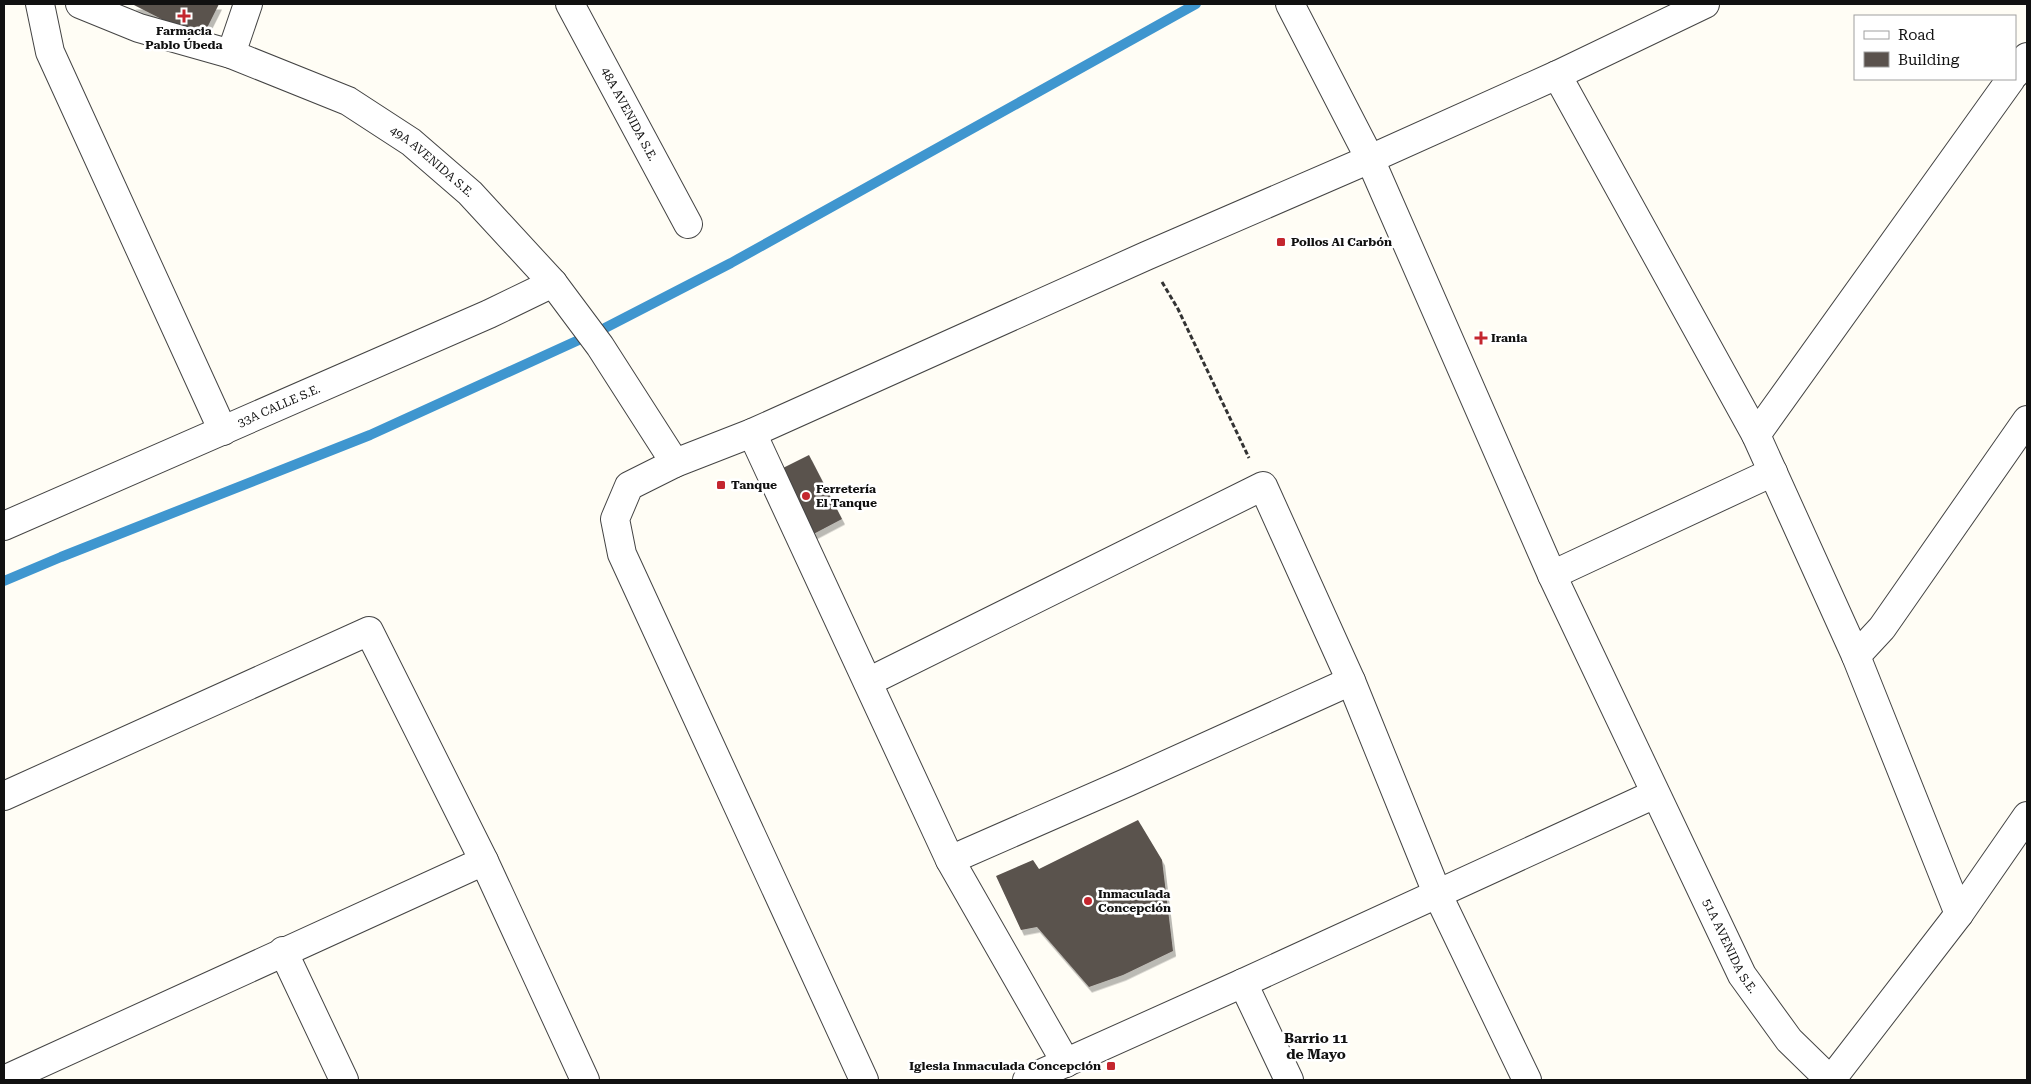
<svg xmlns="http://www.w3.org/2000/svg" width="2031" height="1084" font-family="'Roboto Serif',serif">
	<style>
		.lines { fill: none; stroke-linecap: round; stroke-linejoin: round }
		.stream { stroke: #3f96cf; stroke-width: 10 }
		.building { fill: #5a524d; filter: url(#shadow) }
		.minor-casing { stroke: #444; stroke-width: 30 }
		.path { stroke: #333; stroke-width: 3; stroke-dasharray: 5 2.5; stroke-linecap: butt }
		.minor { stroke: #fff; stroke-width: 28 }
		.poi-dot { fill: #c4262e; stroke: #fff; stroke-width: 2 }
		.labels { text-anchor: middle; stroke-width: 5; stroke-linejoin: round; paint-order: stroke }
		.poi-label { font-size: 12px; font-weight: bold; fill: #111; stroke: #fff; text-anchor: start }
		.street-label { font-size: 12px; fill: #111; stroke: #fff }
		.neighbourhood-label { font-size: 14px; font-weight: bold; fill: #111; stroke: #fff }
	</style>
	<defs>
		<filter id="shadow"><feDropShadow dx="3" dy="5.5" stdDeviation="0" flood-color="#0004"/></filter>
	</defs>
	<rect width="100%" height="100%" fill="#fffdf5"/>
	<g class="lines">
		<path class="stream" d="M4,581l57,-24 309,-122 235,-107 126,-65 465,-259"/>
	</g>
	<path class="building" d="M132,4h87l-12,24 -26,1z
		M809,455l33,64 -38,20 -33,-65z
		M1138,820l24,40 11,91 -50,24 -34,12 -52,-60 -16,3 -25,-54 37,-16 6,9z"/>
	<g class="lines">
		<g class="minor-casing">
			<g id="minor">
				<path d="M40,4l10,48 173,379"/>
				<path id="s1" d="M80,4l59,24 92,26 117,47 63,41 59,51 83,90 47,63 75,117"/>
				<path id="s2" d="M570,4l118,220"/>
				<path id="s3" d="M1290,4l80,155 182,416 190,400 47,65 41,40"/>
				<path d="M231,54l17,-50"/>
				<path d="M2015,74l12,-17"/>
				<path d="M1557,75l199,360 100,221 103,258"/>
				<path d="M752,433l198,427 116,203"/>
				<path d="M1756,435l255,-356"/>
				<path id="s4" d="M4,526l485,-212 64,-31"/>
				<path d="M1552,575l221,-103"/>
				<path d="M1856,656l26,-28 145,-208"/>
				<path d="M868,682l395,-196 88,195 86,212 90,187"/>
				<path d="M4,796l365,-165 115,230 101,219"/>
				<path d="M950,860l178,-78 223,-101"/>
				<path d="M283,951l61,129"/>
				<path d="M1243,983l46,97"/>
				<path d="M4,1080l480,-219"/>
				<path d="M864,1080l-242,-526 -7,-35 14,-33 46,-23 77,-30 394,-177 224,-97 187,-84 148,-71"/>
				<path d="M1027,1080l216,-97 412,-189"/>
				<path d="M1831,1080l128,-166 68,-98"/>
			</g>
		</g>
		<path class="path" d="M1162,282l16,27 71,149"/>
		<use href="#minor" class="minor"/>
	</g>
	<g class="poi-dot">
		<path d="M181.5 8.5h5v5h5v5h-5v5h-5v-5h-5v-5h5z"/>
		<rect x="1276" y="237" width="10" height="10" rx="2.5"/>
		<path d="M1478.5 330.5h5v5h5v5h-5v5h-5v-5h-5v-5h5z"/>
		<rect x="716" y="480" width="10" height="10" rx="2.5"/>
		<circle cx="806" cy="496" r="5"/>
		<circle cx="1088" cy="901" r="5"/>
		<rect x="1106" y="1061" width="10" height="10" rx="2.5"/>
	</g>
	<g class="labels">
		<g class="poi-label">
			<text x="184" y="35" text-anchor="middle">Farmacia<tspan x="184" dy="14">Pablo Úbeda</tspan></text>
			<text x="1291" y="246">Pollos Al Carbón</text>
			<text x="1491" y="342">Irania</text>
			<text x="731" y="489">Tanque</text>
			<text x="816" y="493">Ferretería<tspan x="816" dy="14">El Tanque</tspan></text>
			<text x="1098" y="898">Inmaculada<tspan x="1098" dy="14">Concepción</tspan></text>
			<text x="1101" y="1070" text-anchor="end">Iglesia Inmaculada Concepción</text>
		</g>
		<g class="street-label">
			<text dy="4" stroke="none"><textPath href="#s2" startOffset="125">48A AVENIDA S.E.</textPath></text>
			<text dy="4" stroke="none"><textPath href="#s1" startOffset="389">49A AVENIDA S.E.</textPath></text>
			<text dy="4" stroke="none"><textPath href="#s4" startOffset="300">33A CALLE S.E.</textPath></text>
			<text dy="4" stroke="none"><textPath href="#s3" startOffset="1040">51A AVENIDA S.E.</textPath></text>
		</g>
		<g class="neighbourhood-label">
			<text x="1316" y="1043">Barrio 11<tspan x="1316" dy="16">de Mayo</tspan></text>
		</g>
	</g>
	<rect width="2031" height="1084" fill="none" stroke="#111111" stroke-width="10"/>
	<rect x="1854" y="15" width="162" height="65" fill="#ffffff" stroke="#a0a0a0"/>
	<rect x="1864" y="31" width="25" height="8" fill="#ffffff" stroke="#a0a0a0"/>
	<text x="1898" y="40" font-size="15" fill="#111111">Road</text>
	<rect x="1864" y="52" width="25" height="15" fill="#5a524d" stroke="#a0a0a0"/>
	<text x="1898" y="65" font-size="15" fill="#111111">Building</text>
</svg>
